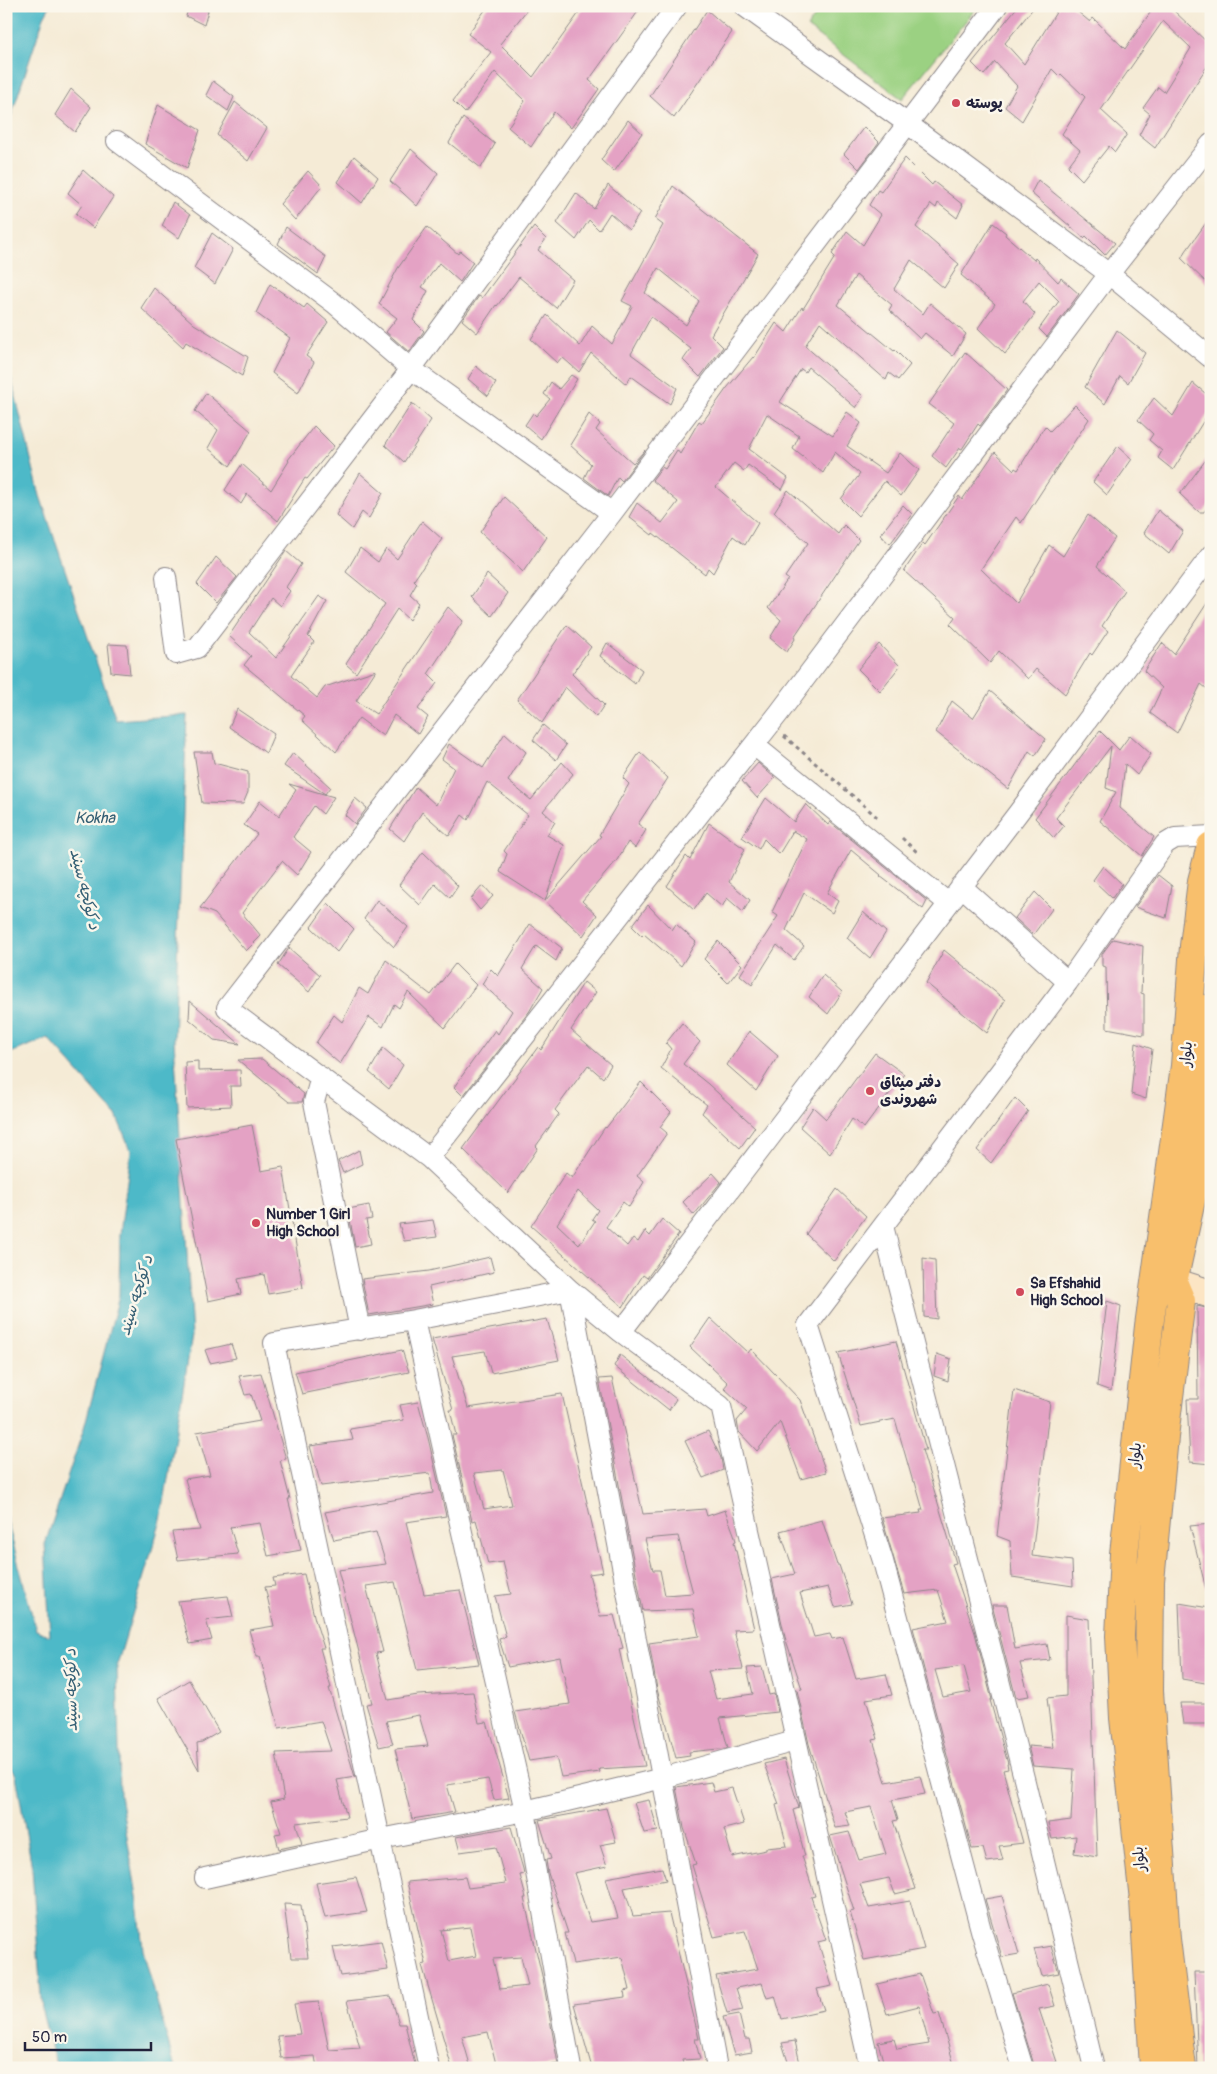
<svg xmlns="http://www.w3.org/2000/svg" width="1217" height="2074" font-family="Pangolin,'Playpen Sans Arabic',sans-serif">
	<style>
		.green { fill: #9bd182; stroke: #5e7a5e }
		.water { fill: #4db9c8; stroke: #386e82 }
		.building { fill: #e4a2c4; fill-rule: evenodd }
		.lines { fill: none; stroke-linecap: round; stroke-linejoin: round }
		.street-casing { stroke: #8c8688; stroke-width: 22 }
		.secondary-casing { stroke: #8c8688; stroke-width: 30 }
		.primary-casing { stroke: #8c8688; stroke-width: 30 }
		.path { stroke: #8c8688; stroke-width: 3; stroke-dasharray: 4 4; stroke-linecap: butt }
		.street { stroke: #fff; stroke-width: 20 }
		.secondary { stroke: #fce5c4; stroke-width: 28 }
		.primary { stroke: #f8bf6c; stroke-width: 28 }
		.poi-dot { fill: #d1495b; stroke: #fbf7ec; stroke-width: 2 }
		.labels { text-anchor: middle; stroke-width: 5; stroke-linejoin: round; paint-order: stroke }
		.poi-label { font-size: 15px; font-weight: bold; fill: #22223b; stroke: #fbf7ec; text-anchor: start }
		.street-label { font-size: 15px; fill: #22223b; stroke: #fbf7ec }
		.water-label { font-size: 16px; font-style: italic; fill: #335e73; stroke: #fbf7ec }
	</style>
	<rect width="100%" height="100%" fill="#fbf7ec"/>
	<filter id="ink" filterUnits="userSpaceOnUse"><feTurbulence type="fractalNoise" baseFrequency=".02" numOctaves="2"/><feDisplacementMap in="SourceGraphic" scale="10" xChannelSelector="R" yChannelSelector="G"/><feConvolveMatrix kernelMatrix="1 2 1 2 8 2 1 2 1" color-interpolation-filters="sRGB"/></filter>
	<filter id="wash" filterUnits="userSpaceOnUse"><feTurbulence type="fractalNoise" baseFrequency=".0096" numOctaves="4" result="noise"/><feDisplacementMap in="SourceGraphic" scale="20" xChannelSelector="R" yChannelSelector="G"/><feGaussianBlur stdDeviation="1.12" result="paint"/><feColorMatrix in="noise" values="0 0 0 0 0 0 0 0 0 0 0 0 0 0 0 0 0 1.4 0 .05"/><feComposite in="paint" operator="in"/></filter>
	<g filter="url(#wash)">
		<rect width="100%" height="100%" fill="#f5ebd6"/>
		<path class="green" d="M823,6h155l-76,93 -95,-72z"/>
		<path class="water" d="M6,6h44l-6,11 -38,114z
			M6,357l34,139 76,224 71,-5 -13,324 18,297 -31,184 -44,145 3,130 18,107 5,48 32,118h-118l-15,-56 -10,-144 -16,-93 -10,-15v-243l30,113 14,6 -5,-92 39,-116 35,-132 1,-62 11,-83 -15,-36 -68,-77 -35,14 -7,4z"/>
		<g id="blocks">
			<path class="building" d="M189,6h10l9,5 -4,14 -18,-9z
				M488,6h42l-30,38 33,33 51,-71h58l-53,74 10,9 -28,39 -17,-16 -23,35 -23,-20 17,-26 -30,-29 -30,41 -12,-12 38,-49 -23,-18z
				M1018,6h17l-30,37 19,21 36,-58h11l19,16 3,-4 32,31 27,-39 -4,-4h26l-2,3 39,37v14l-56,88 -16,-13 11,-21 -7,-6 15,-21 6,5 27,-44 -28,-27 -62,89 26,24 -12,18 -6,-6 -27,34 -14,-14 12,-16 -18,-16 23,-37 -24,-23 -2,2 -7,-7 -30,52 -17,-14 12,-21 -22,-24 -11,13 -12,-12z
				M707,10l25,22 -58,86 -24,-22z
				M213,81l21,16 -6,14 -22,-16z
				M71,89l20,18 -16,25 -20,-17z
				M235,102l32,26 -19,33 -31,-26z
				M158,105l42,25 -13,38 -42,-24z
				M463,118l32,26 -14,24 -32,-25z
				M628,120l14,13 -28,39 -13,-12z
				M864,127l15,15 -20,27 -15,-15z
				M411,149l27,24 -21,33 -27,-25z
				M354,156l24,21 -16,26 -24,-21z
				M905,158l27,27 2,-3 29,23 -6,13 -19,-15 -2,5 -5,-4 -15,23 43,37 -15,24 -33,-28 -17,29 29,25 7,-11 36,31 -13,22 -28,-23 -5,6 -31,-29 3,-5 -36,-30 -18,30 56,46 1,-1 15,15 -12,15 -9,-7 -3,7 -66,-58 -15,24 58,50 -7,12 -48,-41 -3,5 -4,-3 -21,33 53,34 14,-24 14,11 -14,23 39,27 14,-20 19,17 -18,26 -16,-15 -27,35 -17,-17 19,-25 -25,-22 -12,21 -30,-24 6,-13 -32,-22 -18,35 39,29 -6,12 -34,-25 -4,6 -10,-8 -18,24 42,36 -13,22 -12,-9 -20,37 -5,-5 -3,6 -52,-41 -1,2 -23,-18 8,-14 25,20 16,-21 -26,-22 10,-13 3,2 12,-19 3,4 19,-33 3,2 25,-35 26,-31 1,1 22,-35 10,9 16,-25 1,2 32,-52 -3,-3 15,-23 16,14 18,-30 -12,-10 9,-15 3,2z
				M83,170l30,27 -20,31 -17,-14 6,-9 -14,-12z
				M308,171l14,15 -27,34 -15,-16z
				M1038,180l77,63 -10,12 -19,-19 -2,2 -53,-45z
				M608,185l32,28 -11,17 -19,-17 -11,17 -10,-10 -13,20 -19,-17 19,-30 18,16z
				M673,186l85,68 -47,81 12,12 -23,30 -17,-17 8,-11 -40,-32 -20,37 46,34 -7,16 -39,-28 -5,8 -35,-31 -12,19 -17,-15 -5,6 -26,-24 16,-24 33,31 12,-20 20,18 20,-38 -10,-5 41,-76 -8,-6zM658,268l41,33 -13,24 -41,-32z
				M173,202l17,13 -11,23 -17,-12z
				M1211,216v71l-30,-29z
				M993,223l13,10 -1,2 29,25 1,-2 23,24 3,-4 18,16 -32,43 -8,-8 20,-28 -20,-20 -16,20 12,13 -30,40 -27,-26 17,-24 -34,-29z
				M286,227l40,30 -8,17 -40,-30z
				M427,227l31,27 2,-3 13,11 -13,20 -21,-19 -17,24 6,4 -15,29 11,11 -15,21 -23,-20 11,-14 -18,-14 19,-36z
				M534,227l12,12 -8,11 35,30 -17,28 -37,-31 -22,29 -1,-1 -19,28 -15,-13 17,-24 3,2z
				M212,233l21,16 -18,35 -21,-16z
				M270,284l34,24 3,-4 21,18 -22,34 8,6 -16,31 -26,-20 18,-35 -34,-25z
				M154,288l40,36 54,33 -6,19 -56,-34 -3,5 -42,-39z
				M1117,330l28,23 -17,30 -8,-7 -15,28 -20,-17z
				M965,352l42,38 -27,36 -2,-2 -16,25 -2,-1 -14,20 -14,-12 22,-33 -25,-19z
				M476,366l20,17 -8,13 -20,-17z
				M571,375l6,4 -36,60 -16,-14 8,-12 3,3 14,-17 -6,-5 7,-12 8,7z
				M1193,383l18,15v11l-38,61 -15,-12 4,-7 -13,-11 4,-6 -15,-14 16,-22 19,18z
				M206,393l45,38 -21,35 -22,-18 10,-18 -23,-19z
				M412,403l19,17 -27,42 -19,-17z
				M1075,405l14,14 -68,104 -5,-6 -35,52 35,34 33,-58 14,11 25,-41 27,23 -18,28 28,25 -23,35 6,5 -16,24 -2,-2 -25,41 -29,-25 -8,10 -29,-28 -9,12 -40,-39 5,-7 -51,-46 19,-28 2,2 34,-49 3,4 33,-48 19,18 1,-2 3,2 27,-44 5,5z
				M589,414l11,10 -4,6 37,33 12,-13 -23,31 -4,-4 -10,19 -24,-18 7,-14 -21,-19z
				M314,426l20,20 -27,33 -2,-1 -27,43 -31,-27 -6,10 -16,-14 17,-26 29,26 18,-29 -1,-1z
				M1118,446l14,13 -25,36 -14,-13z
				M1211,453v49l-7,10h-5l-19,-18z
				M360,473l23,20 -14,25 -7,-6 -10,17 -16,-14z
				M788,490l50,44 6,-9 15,15 -65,97 1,2 -8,13 -17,-14 11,-18 -13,-12 20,-29 -3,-2 23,-34 -34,-31z
				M504,497l43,40 -24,35 -43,-40z
				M903,505l9,9 -22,30 -10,-9z
				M1158,510l25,21 -14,23 -25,-21z
				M422,521l20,18 -28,41 3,3 -7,12 9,8 -10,17 -12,-11 -41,64 -10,-9 39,-60 -39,-32 14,-24 18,14 8,-13 11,10z
				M286,551l15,13 -15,23 4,4 -10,15 -9,-8 -22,34 27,26 43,-62 8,5 -19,35 6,6 -23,34 26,22 8,-11 51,-17 -20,31 20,13 72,-107 15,14 -35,53 9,9 -19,26 10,8 -10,17 -24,-19 -11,21 -24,-18 -23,34 -34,-32 3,-4 -61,-51 7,-9 -22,-20z
				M216,557l21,20 -21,26 -19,-19z
				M487,574l21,19 -16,23 -20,-19z
				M1211,597v95l-10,-8 -24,49 -27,-20 12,-25 -18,-17 18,-28 12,11z
				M567,625l24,22 -19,27 32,31 -8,12 -31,-30 -23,36 -25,-23z
				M607,643l35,27 -7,14 -35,-28z
				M108,644l19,1 3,29 -19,-2z
				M879,644l21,22 -20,25 -22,-22z
				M990,691l56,48 -11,17 -6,-5 -21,38 -72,-57 16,-31 21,17z
				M237,709l37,25 -8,19 -37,-26z
				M543,725l23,20 -10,15 -23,-20z
				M1100,731l19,19 11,-15 21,19 -14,21 -12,-11 -5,44 34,29 -12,19 -42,-35 16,-29 -10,-4 5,-42 -55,72 8,8 -10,12 -19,-20z
				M505,733l21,19 -18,29 23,19 31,-38 11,12 -30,37 12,11 -8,13 17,10 -19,56 -45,-29 7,-18 -3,-3 24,-36 -41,-33 -19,38 -6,-5 -13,21 -27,-24 -18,29 -14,-12 26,-42 20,18 18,-37 -12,-9 7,-15 34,24z
				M194,752h18l2,11 34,9v20l-5,12 -41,-1z
				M640,752l28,26 -30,46 8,6 -11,18 -7,-6 -11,18 -35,41 15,14 -14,21 -38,-35 56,-65 -2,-1 30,-51 -6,-6z
				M293,753l37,34 -5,7 -41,-28z
				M758,763l17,15 -18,20 -15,-17z
				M289,784l45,13 -11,17 -9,-8 -21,31 18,15 -14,23 -15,-14 -40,52 19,23 -15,15 -31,-37 -15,-6 57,-74 -13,-9 16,-24 19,15 17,-26z
				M355,798l12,10 -12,16 -10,-9z
				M766,798l28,24 12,-18 22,21 2,-3 97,79 -4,8 -43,-33 1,-1 -30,-25 -24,43 11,8 -6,12 -28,-20 -18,37 18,16 -10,14 -17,-15 -25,40 -12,-10 38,-59 -6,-4 35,-73 -14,-8 -14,23 -15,-15 -5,10 -17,-12z
				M709,823l36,26 -16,33 21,18 -7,12 -16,-14 -5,9 -16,-14 -12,17 -27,-24 19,-30 4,4z
				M423,852l35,34 -8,12 -15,-14 -15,21 -21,-20z
				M1103,866l19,18 -10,14 -19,-18z
				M1158,875l14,11 -6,32 -31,-11z
				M483,885l10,11 -13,14 -9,-11z
				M1035,892l17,17 -19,26 -18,-17z
				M377,900l31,27 -14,20 -30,-28z
				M328,903l26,26 -17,23 -26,-25z
				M648,905l24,25 4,-6 20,18 -15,24 -37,-32 -2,2 -10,-10z
				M863,912l23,20 -16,26 -23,-20z
				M530,924l32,24 -6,13 -20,-15 -14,23 21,19 -14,24 -66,84 -9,-9 41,-57 3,4 14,-23 -30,-27 9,-15 7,7z
				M1113,939l30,7 -2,47 3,1v41l-37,-7 -1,-61 -4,-1v-12z
				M718,941l24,24 -14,18 -24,-24z
				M289,948l31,27 -11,17 -31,-27z
				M944,950l61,50 -18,33 -61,-50z
				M386,960l45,35 24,-31 21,21 -31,43 -37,-36 -9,16 -5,-4 -11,23 -14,-10 -29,47 -24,-21 18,-28 8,7 17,-34 9,6z
				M823,975l19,17 -14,22 -19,-17z
				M584,982l12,10 -25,38 40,35 -8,13 -15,-13 -33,45 4,4 -23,32 2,2 -30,45 -45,-44 75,-102 3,3z
				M190,1001l50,43 -26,-4 -25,-21z
				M682,1023l18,19 -17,22 25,20 47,43 -15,21 -38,-35 5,-8 -46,-37 10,-19 -5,-6z
				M749,1031l29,25 -22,35 -29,-26z
				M1136,1043l16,6 -6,50 -15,-5z
				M383,1048l20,17 -14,24 -20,-17z
				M875,1053l29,21 -40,54 -12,-9 -22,35 -30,-27 13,-20 13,12z
				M262,1059l42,35 -2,8h-13l-51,-42z
				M198,1061v10l42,-1 1,16h-11l1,20 -44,2 -2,-46z
				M641,1082l30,30 -11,15 7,6 -30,43 7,6 -15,25 -6,-5 -17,25 21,19 6,-8 5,4 7,-11 5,5 12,-17 17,15 -32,44 -4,-3 -20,32 -92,-81 35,-53 6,5 33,-51 1,1zM578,1191l20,19 -6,9 3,2 -16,24 -22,-21z
				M1015,1098l13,13 -37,52 -14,-13z
				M252,1125l9,46 22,-4 20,121 -35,6 -4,-20 -26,5 3,15 -33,7 -32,-162z
				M359,1150l3,14 -19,9 -5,-12z
				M713,1173l8,9 -27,33 -11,-13z
				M837,1189l29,27 -32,45 -28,-27z
				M369,1205l3,14 -6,1 5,24 -16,3 -7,-38z
				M433,1220l4,17 -33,4 -5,-17z
				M490,1257l4,15 -65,15 4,17 -64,11 -7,-36 67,-8z
				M923,1258l12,2 2,59 -13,-2z
				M1107,1301l14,5 -10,85 -14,-5z
				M1197,1306l14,3v155l-21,-2 -3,-63h11z
				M710,1318l38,35 3,-4 49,51 26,72 -25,7 -21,-57 -23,29 -18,-19 -2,-11 10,-12 -23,-21 4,-5 -38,-36z
				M547,1319l12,41 -68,13 -6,-22 -33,5 16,52 94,-14 41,178 -14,2 11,42 14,-1 9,33 -4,1 26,117 -46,3 1,3 -39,5 -5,-20 -27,4 -14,-49 55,-8 -10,-47 -52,10 -9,-28 7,-2 -11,-41 16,-2 -8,-32 -15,2 -12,-44 -4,1 -20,-86h4l-6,-25h3l-21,-71zM503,1470l9,35 -28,4 -10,-36z
				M896,1341l30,109h-4l34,113 -4,1 23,69 17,67h-2l18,64h-1l1,5 -5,1 20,73 -24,3 4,14 -16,2 -4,-14 -11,1 -59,-221 35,-7 -10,-31 -34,4 -22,-76 39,-5 -1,-3h3l-8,-28h-2l-18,-63 -34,7 -23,-73zM964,1666l7,26 -28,5 -8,-27z
				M231,1344l5,14 -26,5 -5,-13z
				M402,1350l7,22 -107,22 -7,-22z
				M937,1354l14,5 -3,22 -14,-5z
				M620,1355l56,44 -7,11 -55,-44z
				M261,1373l25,86 -6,1 10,39h-2l13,51 -33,6 -8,-33 -30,4 8,27 -60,6 -6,-28 28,-2 -15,-51 25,-4 -13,-43 63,-11 -9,-27 -6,1 -6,-19z
				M612,1378l31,136 62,-5 2,7 18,-6 9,24 2,7 -2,1 20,87 -20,1 9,39 -35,2 8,28 37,-5 -6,-26 15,-1 7,28 5,-1 4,18 -58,6 8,30 -39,4 1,4 -14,2 -19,-69 -8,-46 50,-7 -6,-27 -50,2 -44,-232zM678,1536l15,57 -28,2 -5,-25h-7l-8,-31z
				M1014,1390l36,12 -18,154 40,5 1,25 -61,-9 -2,-36 -13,-5z
				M418,1402l10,36 18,78 -40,6 18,72 36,-4 19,74 -62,6 -22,-88 -29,4 17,66 -7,1 12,47 30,-5 55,-3 6,31 8,-1 22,76 -15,2 -6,-21 -41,6 8,27 -43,7 -17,-70 33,-3 -9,-31 -33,6 7,23 -14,3 -13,-43 6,-1 -34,-133 48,-6 -10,-32 -42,8 -9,-28 108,-19 -3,-20 -109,13 -11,-40 43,-6 -3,-11 54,-9 -4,-15z
				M708,1431l13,27 2,12 -20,8 -18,-37z
				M822,1520l15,45h2l13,39 -17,3 -7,-20 -28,6 14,44 16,-3 2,5 11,-2 13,42 30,-5 6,21 -26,4 12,40 -5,1 13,42 34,-6 5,18 -33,6 6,20 -5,1 23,68 -21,5 -6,-16 -29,6 9,24 41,-7 14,48 -60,11 -14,-48 4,-1 -24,-75 19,-4 10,28 27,-6 -15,-47 -26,5 5,14 -15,2 -26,-84 -12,-54 5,-1 -17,-52 -13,-58 23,-5 -15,-43z
				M1211,1524v64l-5,1 -16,-63z
				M304,1574l11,46 9,28h-4l11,40h-2l26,89 -18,3 10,37 -51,6 6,21 -23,5 -4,-15 6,-1 -10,-31 13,-3 -8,-46 55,-2 -10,-30 -42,7 -19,-71h-3l-8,-27 25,-4 -9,-39 10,-1 -2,-8z
				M228,1596l5,21 -27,3 6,20 -22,4 -12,-43z
				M1179,1603l30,5 2,76 -29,-5z
				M992,1605h15l8,44 32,-5 3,16 -30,3 9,33 -13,2z
				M1066,1615l23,4 8,238 -23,-4 2,-17 -24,3 -4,-16 23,-3 3,-51 -41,-3 -5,-20 25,2 -6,-50 19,-2z
				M189,1680l30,52 -17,10 -5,1 2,27 -41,-72z
				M1180,1703h26l4,21h-27z
				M784,1759l15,49 -6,2 12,46h-3l13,40 -4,1 15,43 -8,2 14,44 -15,3 7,21 -42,9 -7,-23 -8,2 -5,-15 -26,5 7,22 -16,3 -11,-37 42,-7 -13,-38 -31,6 -22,-72 4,-1 -12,-36 -8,-41 35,-5 3,10 18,-4 12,36 -20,5 8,28 34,-7v-2l21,-2 -11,-41 3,-1 -15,-40z
				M649,1800l9,31 -14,2 -10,-30z
				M606,1808l10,34 -16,3 7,21 -33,7 16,49 28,-4 -12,-40 56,-10 4,12 -42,8 9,28 36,-3 30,126h-4l5,20 -18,1 2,8h-92l-18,-64 51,-7 -1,-6 6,-1 -8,-33 -49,7 -8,-31h3l-20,-60 -2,-13 5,-1 -12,-39z
				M511,1827l12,42 1,5 -4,1 6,23h-2l19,82 15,84 -33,4h-28l-9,-36 -26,5 9,31h-19l-30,-103 4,-1 -19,-82 58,-5 3,11 38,-5 -10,-36 -36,5 -4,-15zM470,1927l6,29 -27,5 -8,-31zM521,1957l7,29 -28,3 -7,-30z
				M356,1877l11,35 -42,6 -9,-35z
				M1002,1896l17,58 -17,3 -17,-58z
				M284,1904l17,1 7,53h-17z
				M381,1941l7,29 -48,6 -7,-29z
				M1051,1946l8,27 -17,3 -8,-27z
				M1194,1972h17v96h-13z
				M920,1974l14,40 5,-1 16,55h-21l-1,-2 -13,2h-35l-7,-26 16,-3 3,10 32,-5 -10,-38 -32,8 -10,-30z
				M1048,1984l7,22 -16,3 18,53 -10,2 2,4h-14l-23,-75z
				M391,1996l8,28h6l11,44h-99l-2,-12 -34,2 -4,-22 23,-2 -6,-30 25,-2 10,48 31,-2 -13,-47z
				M739,2014l6,25h4l3,13 -18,3 -11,-38z
				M795,2041l6,27h-11l-8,-25z"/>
		</g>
	</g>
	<g filter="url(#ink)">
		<use href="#blocks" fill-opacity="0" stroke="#8c8688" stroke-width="1"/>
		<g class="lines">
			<g class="street-casing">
				<path id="street" d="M744,6l164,118 201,150 102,84
					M117,141l217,162 77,66 201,144
					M166,577l10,77 21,-6 214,-279 266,-363
					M754,745l194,158
					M961,886l107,96
					M321,1077l-7,25 46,228
					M429,1158l350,-445 330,-439 102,-130
					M883,1226l142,556 69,286
					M414,1320l-140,23 155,725
					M621,1332l397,-519 193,-258
					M205,1878l176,-39 144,-28 138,-33 132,-37
					M571,2068l-46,-257 -111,-491 156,-30 147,778
					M870,2068l-149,-662 -100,-74 -51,-42 -141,-132 -202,-150 385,-495 385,-507
					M1023,2068l-42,-138 -98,-369 -75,-236 260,-343 97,-138 10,-6 36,-2"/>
			</g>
			<g class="secondary-casing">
				<path id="secondary" d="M1173,1282l38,12"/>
			</g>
			<g class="primary-casing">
				<path id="primary" d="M1154,2068l-10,-168 -20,-182 -4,-82 4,-82 25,-228 36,-260 9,-120 8,-65 9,-35
					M1182,2068l-16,-129 -17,-248 1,-110 14,-144 17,-136 -8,-19 20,-91 18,-183"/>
			</g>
			<path class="path" d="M784,736l93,81
				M902,838l17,16"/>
			<use href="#street" class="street"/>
			<use href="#secondary" class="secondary"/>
			<use href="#primary" class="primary"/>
		</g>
	</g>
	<g class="poi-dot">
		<circle cx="956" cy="103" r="5"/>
		<circle cx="870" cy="1091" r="5"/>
		<circle cx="256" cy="1223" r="5"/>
		<circle cx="1020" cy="1292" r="5"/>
	</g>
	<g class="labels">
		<g class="poi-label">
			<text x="966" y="108">پوسته</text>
			<text x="880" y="1087">دفتر میثاق<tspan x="880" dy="17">شهروندی</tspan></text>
			<text x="266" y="1219">Number 1 Girl<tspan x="266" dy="17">High School</tspan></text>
			<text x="1030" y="1288">Sa Efshahid<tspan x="1030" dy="17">High School</tspan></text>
		</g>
		<g class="street-label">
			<text transform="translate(1186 1054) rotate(-85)" y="5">بلوار</text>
			<text transform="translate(1135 1455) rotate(-84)" y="5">بلوار</text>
			<text transform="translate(1139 1859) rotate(-96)" y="5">بلوار</text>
		</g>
		<g class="water-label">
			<text x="95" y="823">Kokha</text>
			<text transform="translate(86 889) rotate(76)" y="6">د کوکچه سیند</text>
			<text transform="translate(135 1295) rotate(-73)" y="6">د کوکچه سیند</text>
			<text transform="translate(70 1690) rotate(-91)" y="6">د کوکچه سیند</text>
		</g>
	</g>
	<rect width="1217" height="2074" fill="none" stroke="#fbf7ec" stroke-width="25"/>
	<path d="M25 2042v8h126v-8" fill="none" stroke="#22223b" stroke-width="2.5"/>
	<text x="32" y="2042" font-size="15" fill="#22223b" stroke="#fbf7ec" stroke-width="4" paint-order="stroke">50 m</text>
</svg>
